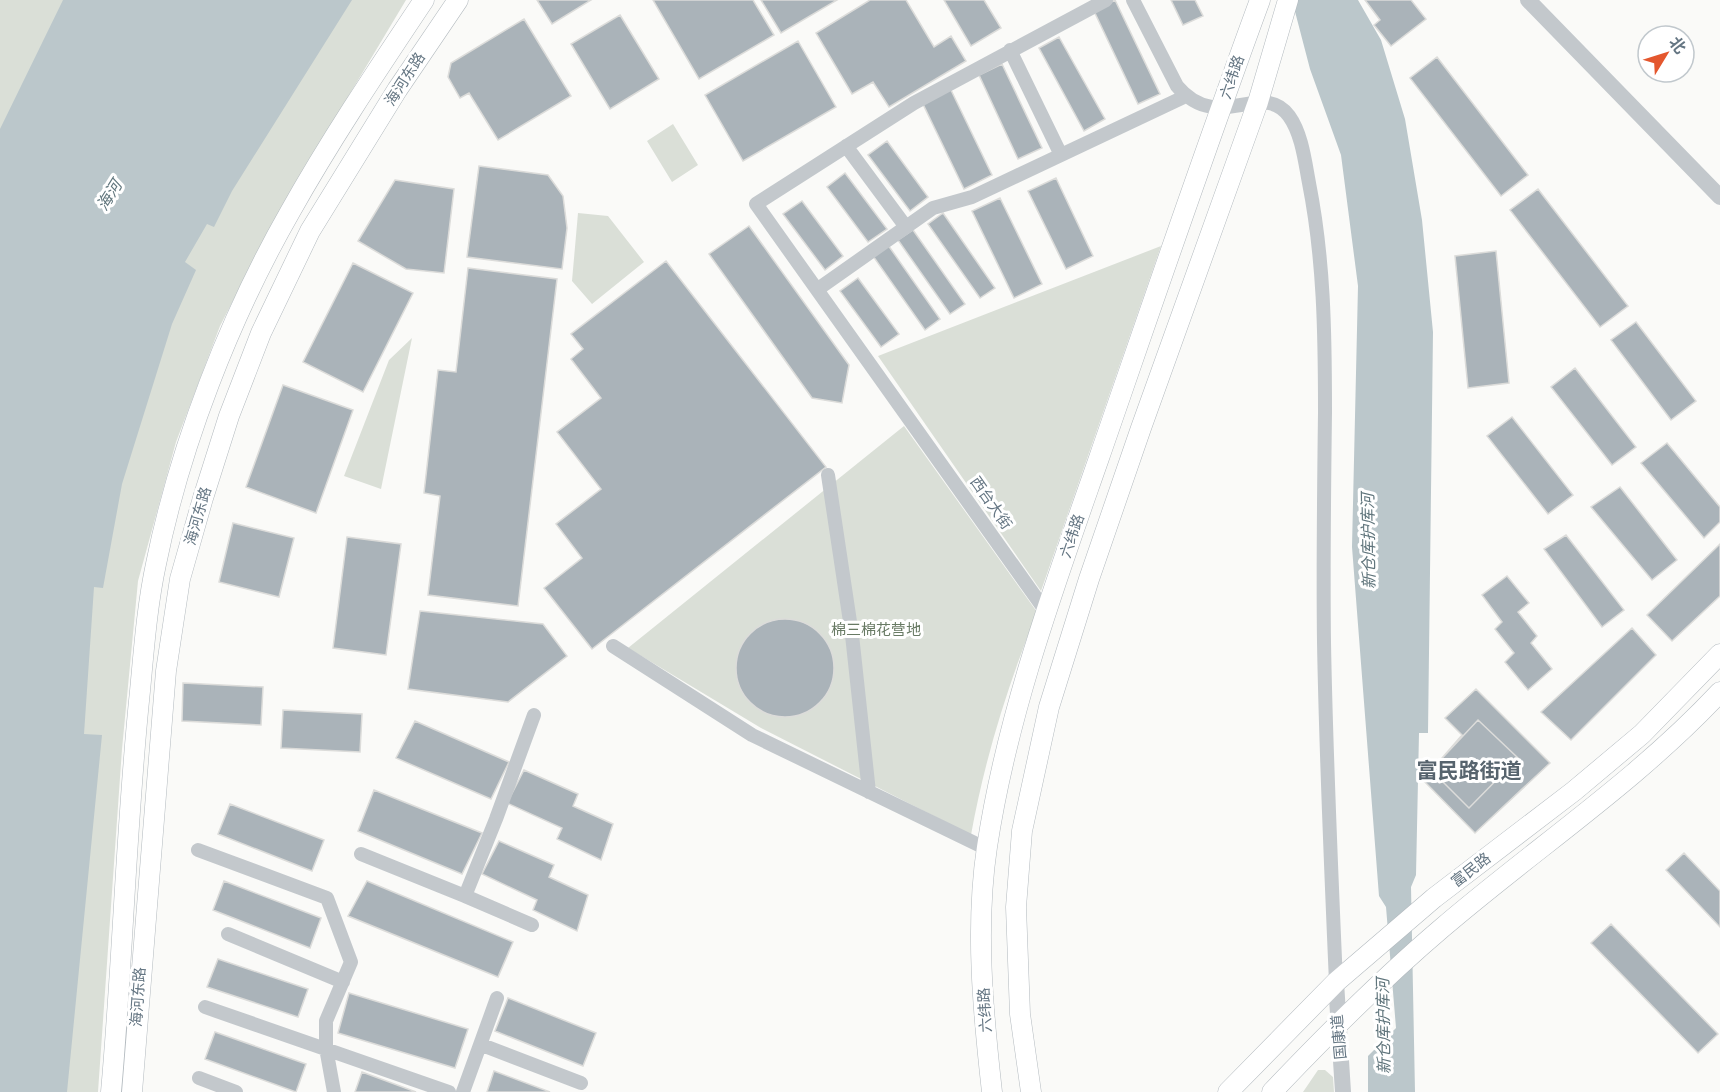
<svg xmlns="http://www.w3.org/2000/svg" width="1720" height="1092" font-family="Manrope,'Noto Sans SC',sans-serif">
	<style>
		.green { fill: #dadfd7 }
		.water { fill: #bbc7cb }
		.building { fill: #aab3b9; stroke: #dcdcda; stroke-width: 1.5 }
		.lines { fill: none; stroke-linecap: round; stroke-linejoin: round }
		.secondary-casing { stroke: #b3babf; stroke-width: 21 }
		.minor { stroke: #c3c8cc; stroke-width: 14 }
		.tertiary { stroke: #c3c8cc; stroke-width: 16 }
		.secondary { stroke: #fff; stroke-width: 20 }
		.labels { text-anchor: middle; stroke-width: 6; stroke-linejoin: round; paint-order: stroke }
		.street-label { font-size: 15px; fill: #657683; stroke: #fff }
		.park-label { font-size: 15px; fill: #687a64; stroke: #fff }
		.water-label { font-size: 16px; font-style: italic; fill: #60757c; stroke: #fff }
		.district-label { font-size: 21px; font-weight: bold; fill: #57646e; stroke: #fff }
	</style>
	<rect width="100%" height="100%" fill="#fafaf8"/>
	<path class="green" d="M0,0h406l-130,217 -56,109 -44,116 -38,139 -16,168 -24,343h-98z
		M673,124l25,41 -26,17 -25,-41z
		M578,213l30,3 36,46 -52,42 -20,-23z
		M1161,246l-120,345 -163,-235z
		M412,338l-31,151 -37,-13 45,-116z
		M904,426l133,186c-29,73 -52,145 -66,223l-210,-107 -133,-80z
		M1318,1070h7l8,7 1,15h-31z"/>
	<path class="water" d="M63,0h289l-120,191 -18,36 -7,-3 -22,38 11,8 -24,54 -50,160 -19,104 -9,-1 -10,147 18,1 -35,357h-67v-963z
		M1292,0h66l23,40 24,79 17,101 11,112 -5,401h-9l-3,142 -5,12 4,205h-47v-36l28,-28 -10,-121 -7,-11 -27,-349 6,-261 -17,-131 -31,-86z"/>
	<path class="building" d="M537,0h54l-39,24z
		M653,0h100l21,35 -75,44z
		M761,0h76l-56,33z
		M870,0h36l28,47 17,-11 15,25 -77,46 -16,-25 -21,12 -36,-61z
		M944,0h40l17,28 -30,18z
		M1115,0l45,94 -22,10 -44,-93z
		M1171,0h24l8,16 -20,9z
		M1365,0h46l15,19 -35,27 -17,-21 6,-5z
		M620,15l39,64 -49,30 -39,-65z
		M524,19l47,77 -73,44 -29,-47 -9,5 -12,-21 3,-14z
		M1059,37l46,82 -21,12 -45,-83z
		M798,41l38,66 -93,54 -38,-66z
		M1437,57l91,118 -27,21 -91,-118z
		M1002,64l40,84 -24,11 -39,-84z
		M950,88l42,87 -28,14 -42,-87z
		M887,141l41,56 -18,14 -42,-56z
		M479,166l69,9 15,21 4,32 -5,41 -95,-12z
		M845,173l42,56 -19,13 -41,-55z
		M1056,178l37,78 -27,13 -38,-78z
		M395,180l59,9 -10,84 -38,-4 -48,-28z
		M1538,189l90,117 -28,21 -90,-117z
		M1000,198l42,86 -28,14 -42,-87z
		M802,201l41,55 -18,14 -42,-56z
		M943,213l52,75 -15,10 -52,-74z
		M749,226l100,139 -7,38 -30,-5 -103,-144z
		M913,230l52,74 -15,10 -52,-74z
		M888,245l52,74 -15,11 -52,-74z
		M1496,251l13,132 -41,5 -13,-132z
		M666,261l160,206 -234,182 -48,-61 38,-30 -26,-34 45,-35 -44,-57 44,-34 -30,-39 12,-10 -12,-15z
		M353,263l60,30 -50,99 -60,-30z
		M468,268l89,11 -39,327 -90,-11 12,-99 -16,-3 14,-123 18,2z
		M858,278l41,56 -18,13 -41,-56z
		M1636,322l60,79 -25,19 -60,-80z
		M1575,368l61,79 -24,18 -61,-78z
		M283,385l70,25 -37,103 -70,-26z
		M1512,417l61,78 -25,19 -61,-78z
		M1667,443l53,64v15l-16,16 -63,-75z
		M1620,487l57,73 -25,20 -61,-73z
		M233,523l61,15 -15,59 -60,-15z
		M1566,535l58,75 -22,17 -58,-78z
		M347,537l54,7 -15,111 -53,-7z
		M1720,544v52l-48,45 -25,-26z
		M1507,576l22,27 -11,9 19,24 -6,7 21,26 -24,21 -23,-28 9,-9 -19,-24 7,-7 -20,-27z
		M420,611l123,13 24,32 -59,46 -100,-13z
		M736 668a49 49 0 1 1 98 0a49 49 0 1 1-98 0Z
		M1632,628l24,27 -85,85 -30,-28z
		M183,683l80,4 -2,38 -79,-4z
		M1476,689l74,74 -75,70 -52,-53 39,-45 -17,-17z
		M283,710l79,4 -2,38 -79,-4z
		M1478,720l40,38 -49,50 -38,-38z
		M415,721l94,41 -18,37 -95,-41z
		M524,770l54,24 -5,12 40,18 -12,36 -44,-21 5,-11 -55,-25z
		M374,790l108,43 -20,41 -104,-43z
		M230,804l94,36 -12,31 -94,-37z
		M499,841l55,24 -5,12 39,18 -11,36 -44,-21 4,-10 -55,-26z
		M1684,853l36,38v36l-54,-57z
		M224,881l97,37 -11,30 -97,-38z
		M367,881l146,61 -15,35 -150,-61z
		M1611,924l107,110 -20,19 -107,-110z
		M218,959l90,30 -10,28 -91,-30z
		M349,993l119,36 -13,39 -117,-35z
		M508,998l88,35 -13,33 -88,-35z
		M215,1032l91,32 -10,28 -91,-33z
		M494,1071l56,21h-63z
		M362,1072l54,20h-61z"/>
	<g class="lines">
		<g class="secondary-casing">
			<path id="secondary" d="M111,1092c12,-133 15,-267 29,-401 4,-42 7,-85 16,-127 24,-119 74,-247 134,-352 41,-73 88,-143 134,-212
				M132,1092l34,-421 14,-92 23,-81 26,-82 32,-83 49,-102 87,-141 61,-90
				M992,1092c-9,-80 -17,-165 -5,-245 20,-133 68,-263 112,-389 53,-153 105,-306 161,-458
				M1031,1092l-11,-78 -4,-107 6,-76 27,-124 40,-128 52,-151 117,-326 30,-102
				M1228,1092l108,-110 98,-84 140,-107 68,-57 78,-80
				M1272,1092c54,-57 110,-113 170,-164 92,-79 195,-147 278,-236"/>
		</g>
		<path class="minor" d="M1133,0l44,86c41,49 85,-7 112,30 13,18 16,46 20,67 15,76 16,151 16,229 -1,77 -2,153 -1,230 2,113 7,227 12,340
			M1010,50l51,105
			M846,146l60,81
			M818,289l115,-81 39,-11 214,-101
			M828,475l24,160 17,157
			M1047,613l-291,-409 158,-101 192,-103
			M613,646l139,89 235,114
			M198,850l129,48 24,64 -25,59v27l8,44
			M361,854l104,42 31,-77 38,-104
			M465,896l67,29
			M228,934l115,48
			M205,1007l244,85
			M482,1045l99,38
			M199,1078l37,14
			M463,1092l34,-94"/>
		<path class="tertiary" d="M1528,0l192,197
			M1336,982l7,110"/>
		<use href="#secondary" class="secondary"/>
	</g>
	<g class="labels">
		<g class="street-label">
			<text transform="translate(1232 77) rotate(-71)" y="5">六纬路</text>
			<text transform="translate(405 79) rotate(-57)" y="5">海河东路</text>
			<text transform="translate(991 503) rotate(55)" y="5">西台大街</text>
			<text transform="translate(198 516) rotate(-74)" y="5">海河东路</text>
			<text transform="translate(1072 536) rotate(-71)" y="5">六纬路</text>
			<text transform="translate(1471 870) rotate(-38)" y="5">富民路</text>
			<text transform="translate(138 997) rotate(-86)" y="5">海河东路</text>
			<text transform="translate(985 1010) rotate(-93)" y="5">六纬路</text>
			<text transform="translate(1339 1037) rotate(-95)" y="5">国康道</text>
		</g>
		<g class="park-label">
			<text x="876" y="635">棉三棉花营地</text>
		</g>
		<g class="water-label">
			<text transform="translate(109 195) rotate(-58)" y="6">海河</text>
			<text transform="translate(1368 541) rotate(-91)" y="6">新仓库护库河</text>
			<text transform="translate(1383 1026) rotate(-91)" y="6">新仓库护库河</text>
		</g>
		<g class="district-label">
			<text x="1469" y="778">富民路街道</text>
		</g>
	</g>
	<g transform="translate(1666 54) rotate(52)"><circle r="28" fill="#ffffff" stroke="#c1c8cd" stroke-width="1.5"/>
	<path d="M0-4.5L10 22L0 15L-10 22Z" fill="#e4572e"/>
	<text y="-9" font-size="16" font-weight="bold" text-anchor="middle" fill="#657683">北</text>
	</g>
</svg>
